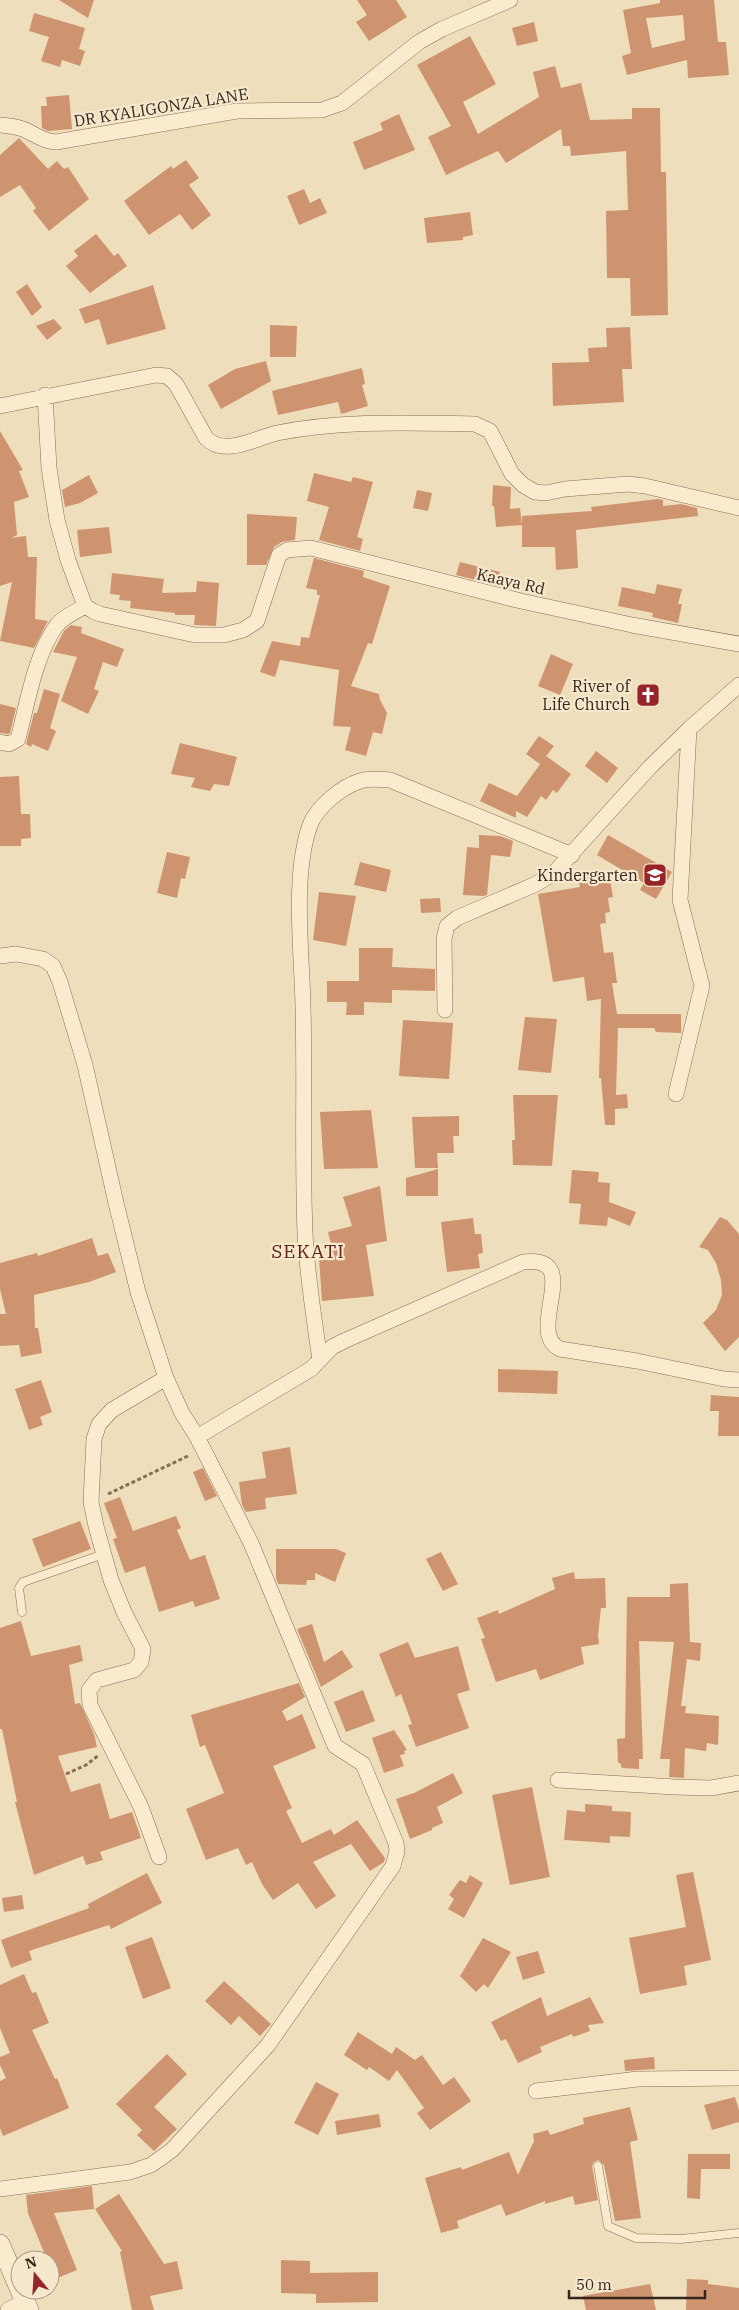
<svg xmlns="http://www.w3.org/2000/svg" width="739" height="2310" font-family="'IBM Plex Serif',serif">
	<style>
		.building { fill: #ce9470; fill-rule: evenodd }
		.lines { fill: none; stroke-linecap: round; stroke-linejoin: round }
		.service-casing { stroke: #876e55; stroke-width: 9 }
		.minor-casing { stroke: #876e55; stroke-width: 16 }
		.tertiary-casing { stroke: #876e55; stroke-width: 20 }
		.path { stroke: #876e55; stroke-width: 3; stroke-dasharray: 4 2.5; stroke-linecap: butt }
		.service { stroke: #faebcf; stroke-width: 8 }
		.minor { stroke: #faebcf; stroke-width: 15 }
		.tertiary { stroke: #faebcf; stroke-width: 19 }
		.labels { text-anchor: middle; stroke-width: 4.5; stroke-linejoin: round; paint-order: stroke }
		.street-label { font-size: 16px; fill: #35261b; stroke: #f6e8cc }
		.poi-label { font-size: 16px; fill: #35261b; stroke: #f6e8cc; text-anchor: end }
		.quarter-label { font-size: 19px; letter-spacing: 1px; fill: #632519; stroke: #f6e8cc }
	</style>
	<rect width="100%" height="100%" fill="#efdebc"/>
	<path class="building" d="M59,0h35l-6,18z
		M357,0h39l11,17 -38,24 -13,-19 11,-7z
		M660,0h54l4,42h8l3,33 -41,3 -1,-18 -60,15 -5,-19 9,-3 -8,-43 37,-7zM683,15l2,25 -33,8 -6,-30z
		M34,13l51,15 -6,21 6,2 -5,15 -18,-6 -2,7 -19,-6 8,-24 -20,-6z
		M534,22l4,19 -21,5 -5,-18z
		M470,36l26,48 -33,18 15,32 61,-37 -6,-25 22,-6 6,22 20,-5 9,37 42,-1v-11h28l1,64h5l2,143 -37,1 -1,-38h-23l-1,-67 22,-1 -2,-59 -55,5 -1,-10h-7l-2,-17 -55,34 -8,-12 -52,24 -18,-38 23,-11 -34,-61z
		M69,95l3,34 -24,2 -6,-3 -1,-22h6l-1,-9z
		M399,114l16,36 -51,20 -11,-28 30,-12 -3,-7z
		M19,138l29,31 9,-8 7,8 4,-2 21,32 -40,32 -16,-20 3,-3 -16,-23 -20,12v-42z
		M186,160l13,18 -10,7 22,30 -19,15 -12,-16 -31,21 -25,-34 47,-35 2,3z
		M304,189l6,14 10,-5 7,15 -28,12 -12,-29z
		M470,212l3,23 -10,2v3l-36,3 -3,-25z
		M96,234l18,22 4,-3 9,13 -37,27 -24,-27 12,-10 -4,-5z
		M27,284l15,23 -10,9 -16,-24z
		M153,285l13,44 -59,16 -8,-26 -14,5 -6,-15z
		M54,319l8,9 -15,12 -11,-14z
		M270,325l27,1 -1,31h-26z
		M630,327l2,42h-10l2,33 -71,4 -1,-43 37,-1 -1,-14 19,-1 -1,-19z
		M266,361l5,20 -50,28 -13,-24 27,-16z
		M362,368l3,16 -3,1 6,21 -27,8 -3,-12 -60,13 -6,-24z
		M0,431l23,39 -4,1 10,26 -15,5 3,33 -6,3 15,-2 2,21h9l-2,62 13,2 -14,27 -34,-7 12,-59 -12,4z
		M314,473l37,9 2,-5 20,5 -16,55 6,2 -3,12 -41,-11 10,-33 -22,-6z
		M89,475l9,18 -18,10 -15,4 -3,-17z
		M493,485l18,2 -1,22 10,-1 2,17 -26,2 -2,-21h-2z
		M417,490l15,3 -4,18 -15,-3z
		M658,499l5,1v6l18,-2 16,4 1,8 -122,14 2,38 -22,2 -1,-23h-33v-31l70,-5 -1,-4z
		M247,514l50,3 -2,23 -13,2 -8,5 -8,18h-19z
		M109,527l3,26 -32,4 -3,-27z
		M314,558l50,13 -1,6 27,9 -18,58 -4,-1 -17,43 28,8 1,6 7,13 -5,21 -9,-2 -7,24 -21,-6 6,-23 -18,-1 6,-56 -59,-10 -5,17 -15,-5 12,-31 28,5 1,-9 8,1 11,-43h-3v-5l-11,-2z
		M460,562l40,10 -4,13 -40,-10z
		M112,573l52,6 -2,14 34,-1 1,-11 22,2 -3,43 -22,-1 1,-10h-20v-2l-45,-5 1,-7 -12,-1 1,-5 -10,-1z
		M657,584l25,5 -4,15h4l-4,19 -26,-6 1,-4 -35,-7 4,-19 33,7z
		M71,625l11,2 -1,6 43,16 -7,18 -14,-5 -9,27 5,2 -11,23 -27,-13 16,-44 -24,-5 11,-21z
		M551,654l22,10 -13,31 -22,-9z
		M44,689l16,5 -10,34 6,3 -8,20 -16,-7 -1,3 -5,-3 8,-31h3z
		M0,704l16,4 -6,25 -2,1 -8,-1z
		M539,736l15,10 -14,18 -14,-10z
		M180,743l57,14 -8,29 -15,-2 -4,7 -19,-4 4,-9 -24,-4z
		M596,751l22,17 -11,15 -22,-17z
		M546,756l25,18 -14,19 -4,-3 -7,10 -5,-4 -14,21 -11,-6v7l-36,-17 9,-18 28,13z
		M19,776l2,38h9l1,24 -10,1v7h-21v-69z
		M479,835l21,1 13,5 -3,16 -19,-2 -4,40 -4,1 -20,-1 4,-48 12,1z
		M608,835l64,37 -16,27 -16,-9 4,-7 -47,-28z
		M167,852l23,5 -5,22 -4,-1 -4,20 -20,-5z
		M360,862l31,8 -5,22 -32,-7z
		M609,873l4,24 -5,1 2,14 -5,1 1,10 -6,1 4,29 9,-1 4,31h-5l5,31h64v19l-25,-1 -2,-4h-36l-2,67 11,-1 1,14 -13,1v16h-10l-4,-47h-2l2,-79 -14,2 -3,-24 -31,5 -15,-88 42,-7 -2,-9z
		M319,892l37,4 -10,50 -33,-6z
		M440,898l1,14 -20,1 -1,-14z
		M359,948h34l-1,19 43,2v22l-43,-1v13l-28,-1v13h-18l1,-13h-20v-21h32z
		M525,1017l32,2 -6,54 -33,-3z
		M403,1020l50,3 -4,56 -50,-3z
		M513,1095h45l-6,71 -39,-1 -1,-25h3z
		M371,1110l7,58 -54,1 -4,-57z
		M459,1116v20h-6l1,17h-17l1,15h-23l-3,-51z
		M438,1169v27h-32v-18z
		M572,1170l27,2 -1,10 12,1 -1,19 27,10 -6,14 -22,-9 -1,9 -28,-2 2,-20 -12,-1z
		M380,1186l7,55 -21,4 8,51 -52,5 -3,-43 15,-2 -6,-24 24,-6 -9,-29z
		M720,1217l7,3 12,14v103l-14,14 -22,-28 13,-13 6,-15 -1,-15 -5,-17 -8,-13 -9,-3z
		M473,1218l2,16h6l2,19 -5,1 2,14 -33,4 -6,-50z
		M92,1238l6,18 10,-3 8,19 -27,10 -55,13 1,33h3l4,25 -21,4 -2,-12 -19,1v-32h6l-6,-25v-26l37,-10 1,3z
		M498,1369l60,2 -1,23 -59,-2z
		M41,1380l11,32 -12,5 3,8 -14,5 -14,-41z
		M711,1395l28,2v39h-21l1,-25h-9z
		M290,1447l7,47 -32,4 1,11 -20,3 -4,-7 -3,-23 27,-4 -4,-26z
		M203,1468l14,28 -12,5 -12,-29z
		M120,1497l13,34 43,-15 5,12 -4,2 13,30 15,-5 15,44 -25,8 -2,-6 -34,11 -14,-46 -20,7 -12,-34 4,-1 -13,-35z
		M80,1521l11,28 -48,18 -11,-28z
		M276,1549h60l10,4 -11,29 -20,-9v7h-8l-1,5 -28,-1 -2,-6z
		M441,1552l17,32 -15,7 -17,-32z
		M574,1572l1,7 30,-1 1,30h-5l-3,27 1,9 -18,3 3,17 -44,16 -4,-11 -40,13 -15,-43 4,-1 -8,-20 21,-8 1,4 56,-25 -3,-11z
		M688,1583l2,59 11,1 -1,18 -13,-2 -6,47h5l-1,7 34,3 -1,29 -11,-2 -1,8 -21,-3 -1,30 -15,-1 1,-18h-10l14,-117 -35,-1 4,118h-4v10l-17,-1 -2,-5h-2l-1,-24 8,-1 2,-141h43v-13z
		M21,1621l10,35 49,-11 3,16 -14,4 6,39 5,-1 14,31 3,13 -39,9 13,36 29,-9 10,36 22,-7 9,26 -41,14 3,8 -17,5 -3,-9 -49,19 -19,-73h2l-15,-73h-2v-101z
		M312,1624l12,38 18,-12 11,17 -32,20 -24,-58z
		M408,1642l7,16 43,-12 12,44 -13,4 12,34 -53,19 -8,-22 4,-1 -11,-30 -5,3 -17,-43z
		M299,1683l6,14 -23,14 5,10 15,-7 14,34 -43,18 19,42 -6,3 16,32 29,-14 3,6 23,-15 28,38 -1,4 -14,9 -19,-27 -38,18 23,34 -20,13 -18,-26 -25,17 -11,-16 -10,-22 -6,3 -8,-17 -32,12 -20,-51 38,-16 -19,-48 -5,2 -9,-32z
		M363,1690l12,31 -29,11 -12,-30z
		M394,1730l13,20 -3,1 1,3 -5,1 4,11 -20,7 -12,-35z
		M453,1773l10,20 -26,14 6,16 -11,5v2l-22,9 -14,-40 18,-6z
		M532,1787l18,90 -40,8 -18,-90z
		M585,1804l27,2v5l19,1 -1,25 -20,-1v7l-46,-3 3,-30 18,2z
		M693,1872l18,88 -27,6 3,19 -47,9 -11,-56 57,-11 -10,-52z
		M147,1873l15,30 -51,26 -2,-4 -80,26 3,9 -21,8 -10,-28 88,-32 -1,-4z
		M470,1875l13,8 -19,35 -16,-9 6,-10 -5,-4 11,-15 6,3z
		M22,1895l2,14 -20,3 -2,-14z
		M152,1937l19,51 -28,11 -18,-52z
		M483,1938l28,14 -23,36 -4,-4 -8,8 -16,-16z
		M538,1951l7,22 -22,7 -7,-23z
		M24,1974l8,19 4,-1 13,31 -17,7 23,49 2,-1 12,30 -66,28 -3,-8v-47l6,-3 -6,-13v-8l10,-4 -10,-25v-43z
		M224,1981l47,43 -11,12 -21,-20 -8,9 -26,-24z
		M541,1997l6,19 43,-19 14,26 -16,2 2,6 -17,6 -1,-3 -32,13 2,5 -24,11 -12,-24 -5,2 -10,-19z
		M358,2032l34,22 4,-7 19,13 7,-5 21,30 11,-8 17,24 -41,29 -13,-17 7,-5 -27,-38 -8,11 -20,-14 -2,3 -23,-15z
		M167,2054l20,20 -33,33 23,22 -23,22 -17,-16 5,-5 -26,-26z
		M654,2057l1,12 -30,2 -1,-11z
		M316,2082l23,12 -21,41 -24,-12z
		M735,2097l4,13v12l-27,8 -8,-25z
		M630,2107l8,33 -8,2 11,76 -26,3 -11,-56 -6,-5 -4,2 -2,4 6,34 -23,5 -2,-9 -28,8v-3l-39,15 -5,-12 -44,17 2,7 -18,5 -16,-55 36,-11 1,3 47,-18 9,23 16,-34 -1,-7 15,-4 2,5 34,-11 -1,-6z
		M379,2114l2,13 -44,8 -2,-14z
		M688,2154h42v15h-29l-1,30 -13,-1z
		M92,2186l2,23 -40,4 23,57 -22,9 -5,-12v-7h-3l-19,-47 -2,-18z
		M119,2194l45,70 13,-3 6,28 -33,7 4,14h-22l-12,-58 2,-1 -27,-42z
		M281,2260l29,1v12l68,-1v30l-62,1v-9l-35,-1z
		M687,2279l21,1v4l31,4v22h-53z
		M650,2284l6,26h-70l-3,-14z"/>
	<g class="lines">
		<g class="service-casing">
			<path id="service" d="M22,1612l-3,-24 4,-6 81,-28
				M598,2166l10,60 28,12 45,1 58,-6"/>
		</g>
		<g class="minor-casing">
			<path id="minor" d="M0,125c9,1 17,1 25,5 12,5 17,11 31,12l181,-31 85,-1 20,-7 77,-61 23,-13 68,-29
				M45,395l4,73 8,52 11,40 17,46 8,5 7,3 95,21h29l19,-5 14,-9 22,-66 8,-5 24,-2 210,53 111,24 107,19
				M0,406l156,-31 11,1 9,8 30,54c18,19 50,0 71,-5 65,-13 132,-10 198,-9l15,7 22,43 11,11 12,7 11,1 19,-4 63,-5 17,2 94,22
				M0,742l9,2 9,-5c9,-34 17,-85 39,-114 6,-8 20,-14 28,-19
				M0,956l16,-2 27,5 10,7 7,16 25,83 31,138 22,89 28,86 16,35 15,24 54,106 84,203 28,18 33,79 1,8 -4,15 -125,179 -96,105 -21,15 -21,7 -130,17
				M445,1010l-1,-71 3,-13 10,-8 79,-34 18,-11 96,-106 39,-38 50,-44
				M676,1094l26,-108 -22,-86 9,-171
				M320,1360c-6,-42 -13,-85 -15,-127 -3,-76 0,-152 -2,-227 -1,-54 -11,-130 7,-181 7,-18 31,-38 50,-44 10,-3 20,-2 30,-1l182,75
				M197,1437l114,-68 21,-22 12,-6 179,-79c63,-8 1,70 37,87l77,12 87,18 15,1
				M558,1780l117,7 36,1 28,-5
				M159,1857l-18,-50 -51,-102 -1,-15 8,-10 37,-10 7,-8 2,-13 -19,-37 -13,-32 -15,-54 -5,-24 3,-63 5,-15 13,-14 54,-32
				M536,2091l102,-12 101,-1
				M8,2310l17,-9"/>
		</g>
		<g class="tertiary-casing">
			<path id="tertiary" d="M0,2244l20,46
				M20,2290l9,20"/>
		</g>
		<path class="path" d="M108,1494l82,-39
			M66,1774l20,-9 13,-10"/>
		<use href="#service" class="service"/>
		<use href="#minor" class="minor"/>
		<use href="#tertiary" class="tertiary"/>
	</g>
	<defs>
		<g id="church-square" transform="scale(1.25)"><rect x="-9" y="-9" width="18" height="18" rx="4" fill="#972429" stroke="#f6e8cc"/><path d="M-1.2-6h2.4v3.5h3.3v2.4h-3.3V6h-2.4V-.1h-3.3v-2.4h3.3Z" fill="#fff"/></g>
		<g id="school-square" transform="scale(1.25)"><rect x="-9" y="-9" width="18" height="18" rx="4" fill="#972429" stroke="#f6e8cc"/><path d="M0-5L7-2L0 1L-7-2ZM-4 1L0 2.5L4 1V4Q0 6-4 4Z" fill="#fff"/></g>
	</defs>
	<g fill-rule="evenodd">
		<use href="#church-square" x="648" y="695"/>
		<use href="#school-square" x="655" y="875"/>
	</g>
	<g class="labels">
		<g class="street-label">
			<text transform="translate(161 107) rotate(-9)" y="6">DR KYALIGONZA LANE</text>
			<text transform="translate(511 581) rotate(13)" y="6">Kaaya Rd</text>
		</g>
		<g class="poi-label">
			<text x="630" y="692">River of<tspan x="630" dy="18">Life Church</tspan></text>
			<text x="638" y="881">Kindergarten</text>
		</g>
		<g class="quarter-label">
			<text x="308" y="1258">SEKATI</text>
		</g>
	</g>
	<g transform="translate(35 2275) rotate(342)"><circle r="24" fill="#f6e8cc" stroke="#a99a85"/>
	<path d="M0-4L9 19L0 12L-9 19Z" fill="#972429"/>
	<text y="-8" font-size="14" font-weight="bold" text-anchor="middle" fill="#35261b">N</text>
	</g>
	<path d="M569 2290v8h136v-8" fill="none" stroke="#35261b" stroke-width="2.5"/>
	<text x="576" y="2290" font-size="15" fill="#35261b" stroke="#f6e8cc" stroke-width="4" paint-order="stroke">50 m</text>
</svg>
